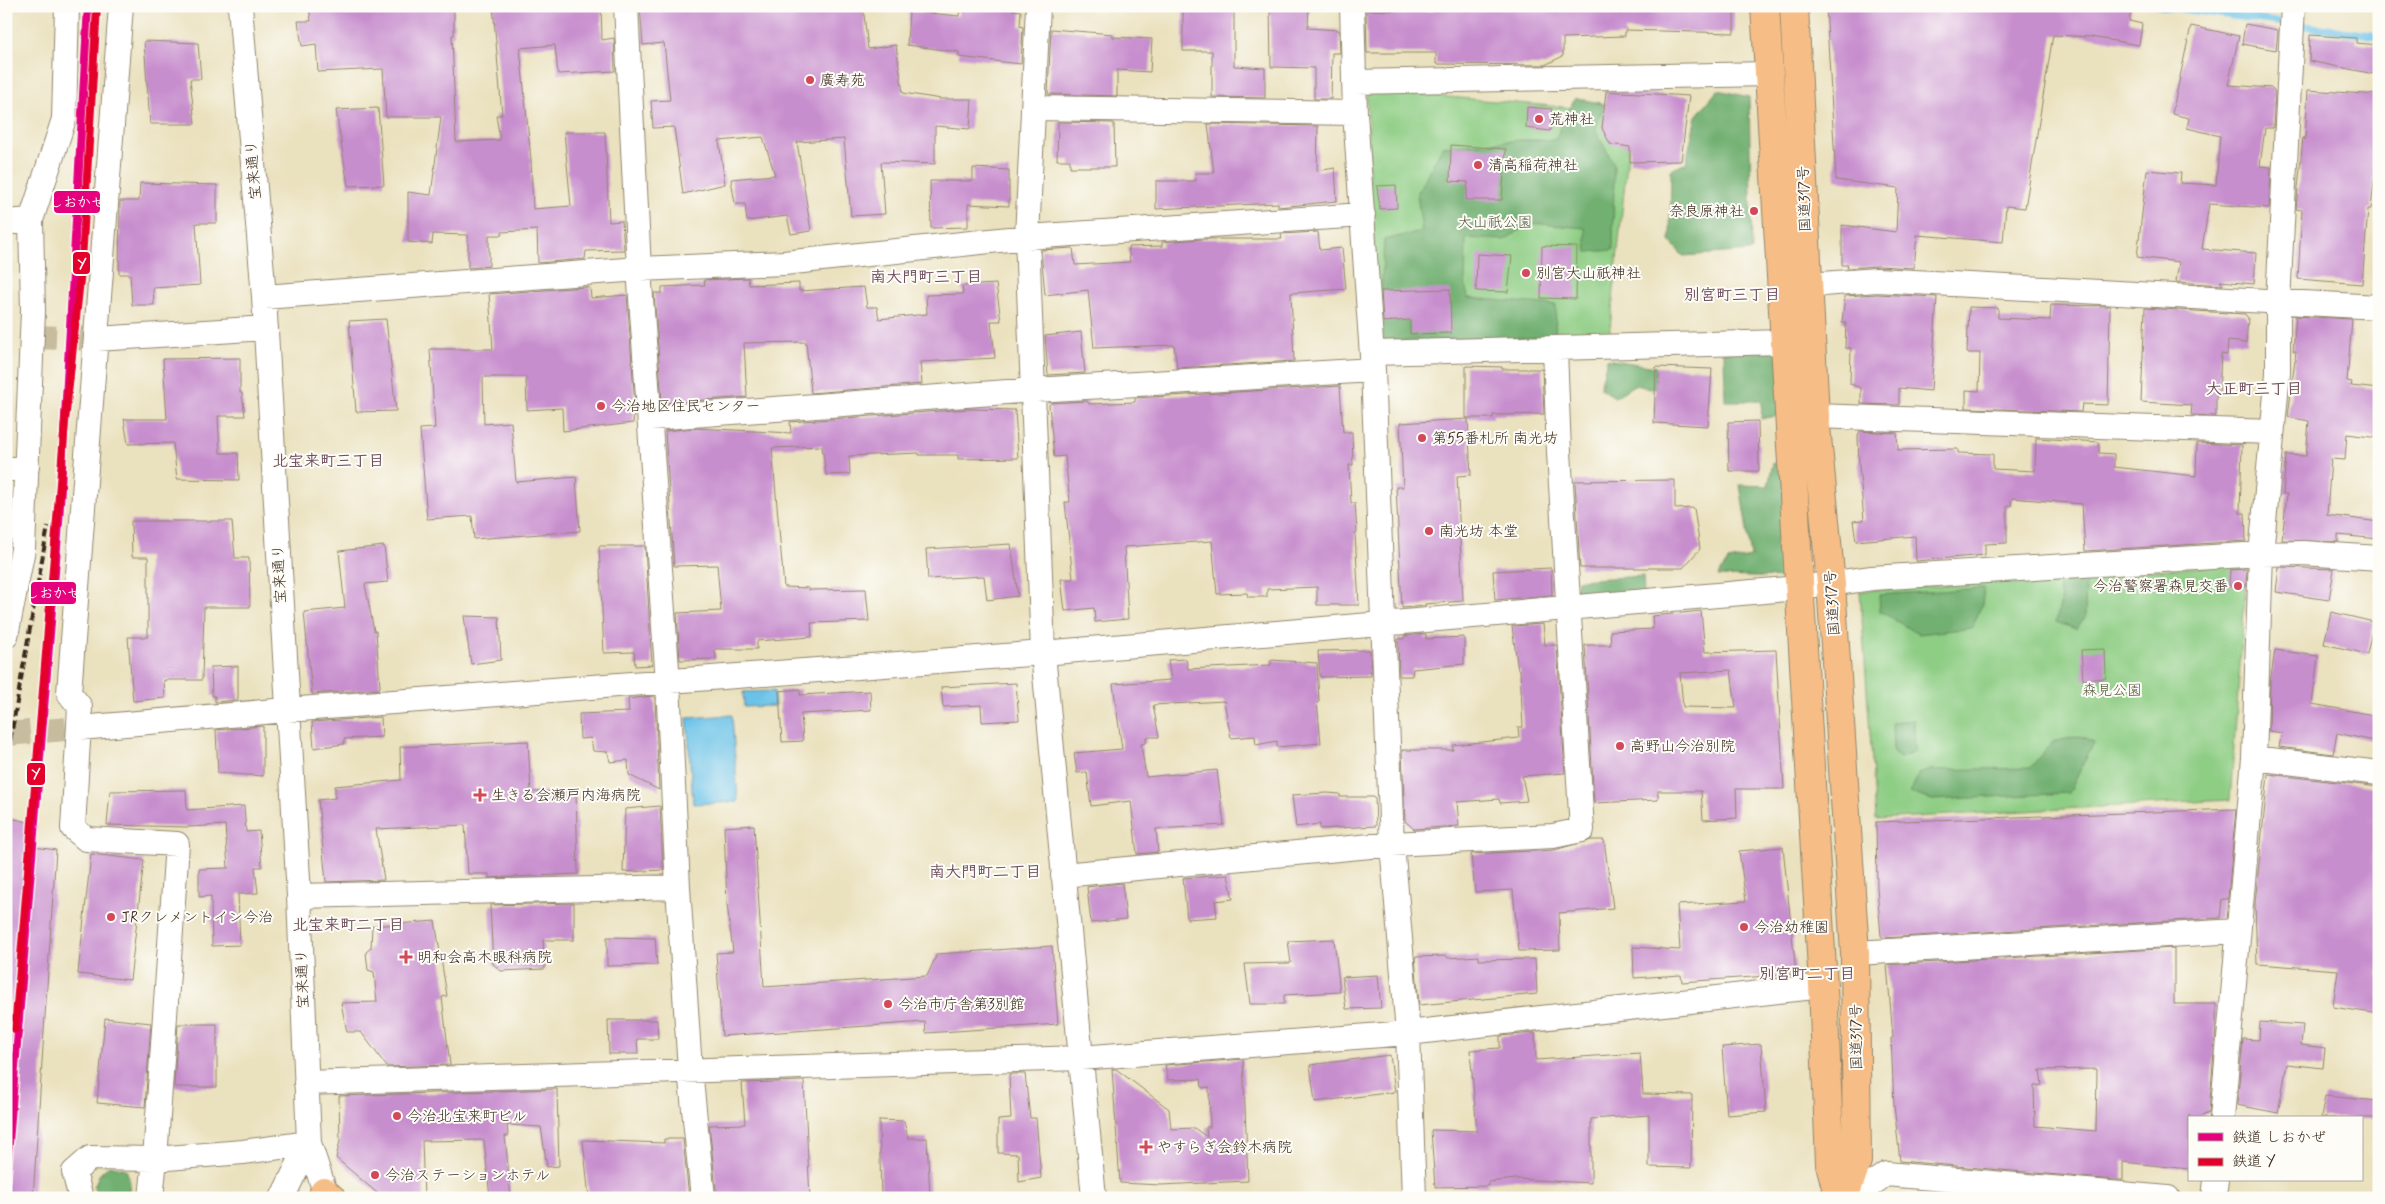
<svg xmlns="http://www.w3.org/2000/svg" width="2385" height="1204" font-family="Mynerve,'Klee One',sans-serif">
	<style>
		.green { fill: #8ecd84; stroke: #647c51 }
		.forest { fill: #72b072; stroke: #566d48 }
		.water { fill: #6bc2e8; stroke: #537683 }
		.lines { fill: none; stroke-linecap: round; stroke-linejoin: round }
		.stream { stroke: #6bc2e8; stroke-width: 7 }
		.building { fill: #c78ece; fill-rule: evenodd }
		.minor-tunnel { stroke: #c7bc9e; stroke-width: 24; stroke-dasharray: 24 12; stroke-linecap: butt }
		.minor-casing { stroke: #92866e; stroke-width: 26 }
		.major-casing { stroke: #92866e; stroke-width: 30 }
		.highway-casing { stroke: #92866e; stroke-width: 30 }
		.minor { stroke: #fff; stroke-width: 24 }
		.major { stroke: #f6be86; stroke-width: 28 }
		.highway { stroke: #f6be86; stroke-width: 28 }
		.rail { stroke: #3b2a1e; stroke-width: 4; stroke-dasharray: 8 4; stroke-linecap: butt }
		.rail-1-casing { stroke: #fdfcf7; stroke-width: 11 }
		.rail-2-casing { stroke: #fdfcf7; stroke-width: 11 }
		.rail-1 { stroke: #e5007d; stroke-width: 8 }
		.rail-2 { stroke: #e4002b; stroke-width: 8 }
		.poi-dot { fill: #d1495b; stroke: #fdfcf7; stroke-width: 2 }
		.labels { text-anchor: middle; stroke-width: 4; stroke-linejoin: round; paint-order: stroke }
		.poi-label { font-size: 15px; fill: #3b2a1e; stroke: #fdfcf7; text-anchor: start }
		.street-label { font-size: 15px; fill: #3b2a1e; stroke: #fdfcf7 }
		.park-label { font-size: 15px; fill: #545b3d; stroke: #fdfcf7 }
		.neighbourhood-label { font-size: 16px; font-weight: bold; fill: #6c4d5c; stroke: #fdfcf7 }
		.line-badge { stroke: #fdfcf7; stroke-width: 2 }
		.badge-label { font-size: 14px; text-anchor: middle; font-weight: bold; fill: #fff }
	</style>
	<rect width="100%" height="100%" fill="#fdfcf7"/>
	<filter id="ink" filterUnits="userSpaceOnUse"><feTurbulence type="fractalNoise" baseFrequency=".02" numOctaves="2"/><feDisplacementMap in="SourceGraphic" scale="10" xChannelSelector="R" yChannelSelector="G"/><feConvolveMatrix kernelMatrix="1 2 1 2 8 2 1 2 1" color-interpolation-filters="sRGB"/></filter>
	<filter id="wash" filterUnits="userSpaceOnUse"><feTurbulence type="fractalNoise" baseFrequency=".0096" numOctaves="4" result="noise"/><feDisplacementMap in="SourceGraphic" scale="20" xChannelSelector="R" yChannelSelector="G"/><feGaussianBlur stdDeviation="1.12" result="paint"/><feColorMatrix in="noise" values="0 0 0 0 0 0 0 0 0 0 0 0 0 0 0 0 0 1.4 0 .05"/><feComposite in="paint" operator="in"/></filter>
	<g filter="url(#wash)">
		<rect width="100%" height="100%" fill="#eae1be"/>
		<path class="green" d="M1367,90l265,23 -23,226 -236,6z
			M2241,564l6,5 -17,231 -354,19 -16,-228z"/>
		<path class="forest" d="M1718,90l31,7 3,154 -69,5 -13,-15 1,-71 15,-7 10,-47z
			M1575,98l29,6 -9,26 19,34 -1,86 -26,2 -2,-24 -56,-5 -24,17 -39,-2 -1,45 3,15 88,7 -1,32 -176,4 5,-101 38,-9 -5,-37 26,-48 79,-6h33z
			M1783,350l3,64 -25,5 1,-18h-37l-1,-49z
			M1607,359l49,8 -1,22 -21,-4 -19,12 -15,-9z
			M1773,463l11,2 6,113 -72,-2 10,-15 23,-4 -11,-72 28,1z
			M1643,576l1,20 -61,5 -9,-6 3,-15z
			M2086,577l-1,40 -9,12 -20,-7 5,-22 -4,-19z
			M1984,588l-2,16 -10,24 -54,6 -38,-23 -1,-16z
			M1914,720l1,32 -15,6 -7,-5 -1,-31z
			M2080,736l14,6 -25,51 -137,7 -22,-7 9,-19 12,-4 99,-2 22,-26z
			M109,1165l17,4 4,13 -2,16h-28l-6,-11 5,-12z"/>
		<path class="water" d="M774,691l1,15 -31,1 -1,-15z
			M732,715l6,87 -45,2 -6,-86z"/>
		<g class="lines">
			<path class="stream" d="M2160,6l219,30"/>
		</g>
		<g id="blocks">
			<path class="building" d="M309,6h145v29h-2l4,107 44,-2 -4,-25h6l-9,-109h108l1,34 12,-2 1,33 -57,3 -3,-29 -35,3 11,112 2,49 38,-3 -7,-74h41l4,90 13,-1 2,29 -38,1 -1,8 -47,4 -1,-33 -35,2v3h-13v31l-21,2v-33l-35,-1 -1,10 -24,-2v-50l23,3 10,-78h-55l-3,-48 -65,3 -2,-28 -14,2 -4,-25h13z
				M640,6h223l5,43 28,-4 7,48 38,6h31l-2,30 -35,-3v38l-54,-2 4,52 -34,2 -7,-77 -47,3 14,89 -20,3 -4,-18 -40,5 -2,-17h-10l-4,-25 44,-4 -12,-38 -44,4 6,43 -42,10 -9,-67 -21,1 -2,-27 19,-1 -6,-57 -21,2z
				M960,6h22l39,5 -1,15 3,1 -2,37 -62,-7v-5l-52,-7 2,-34 50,5z
				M1183,6h51v60l31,2v30l-53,-1v-46h-29z
				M1270,6h39l-1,22 31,2 1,23h-8l-1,46h-17v-31l-43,-1z
				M1434,6h300v27l-109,-3v6l-62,2v18l-18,9 -109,-1v-11h-69l-1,-43 68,1z
				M1826,6h306l-3,15 13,3 -3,21 -48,-8 -38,-2 -28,173 -19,-2 -3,36 -86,-7 -3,33 -36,-2 -31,2 1,-3h-6v-40l54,7 2,-44 -62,-8z
				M2245,24l33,6 -2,20 -34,-6z
				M2191,26l48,10 -11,49 44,3 3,4 -2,36h-8l-5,38 11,1 -2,41 -60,-4 -7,45 54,4 -2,31 -34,-3 3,4 -47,-3 3,-20 -42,-5 10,-87 34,3 -1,10 36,2 4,-49 -33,-8 2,-10 -17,-4z
				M1051,29l62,5v3l39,2 -2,33 -33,-2v26l-69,-2z
				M2310,35l46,3v5l23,2v30l-70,-14z
				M144,41l54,2 3,36h-11l5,45h-45z
				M2308,90l71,5v42l-8,72h-3l-6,75 -64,-5 4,-69 -6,-1 7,-72 2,3z
				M1606,91l83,5 -8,65 -51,1v-15l-20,-3 -8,-16z
				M1527,107l25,2 -2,22 -24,-3z
				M378,108l6,77 -36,1 -12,-76z
				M1058,122l56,1 1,44h-45v-7h-13z
				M1208,124l110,2 -1,45 18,-3 2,33 -59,6v-4l-122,6v-28h40l-1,-8h19z
				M1451,145l55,4 -4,51h-36l2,-18 -18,-1z
				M973,168l36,2v36l-41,-2v23l-37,1 -1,-47h43z
				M140,183l77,2v38h-21l4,62 -47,3 1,17h-22l-2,-31h-11l1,-73h19z
				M1396,185l1,23 -17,1 -3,-23z
				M1318,232l2,18 22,-2 4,41 -55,4 3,68 -117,7 -3,-23 -80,3 -6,-58 -43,5 -4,-45 32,-2 2,17 55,-3 -2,-15 34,-1v-4l40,-3h80l-1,-5z
				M1542,246l35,1 -1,52 -35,-1z
				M1477,254l35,2 -4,36 -32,-1z
				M748,278l1,7 50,-2v8l65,-4 3,20h10l2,12 48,-5 -1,-19 37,-1 -1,-8 34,-2 5,37h-10l4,37 -75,4 2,22 -111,9 -5,-51 -62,1 3,54 -85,6 -8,-110h8v-6l43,-2 -1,-5z
				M585,287l5,1 1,10 36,-3 8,110 -2,18 -70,8 -1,-23 -35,2 -1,-33h-43l1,47 27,-2 5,60 60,-5 4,54 -106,8 -2,-23 -45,3 -7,-90 15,-1 -5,-79h63l-4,-55z
				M1450,289l1,44 -41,1v-14l-27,2 -2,-31z
				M1877,294l60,3 -6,94 -32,-3v17l-38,-1v-16l-11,-4 1,-36h-6l1,-26h-4l3,-26z
				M2051,305l59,1 -2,99 -26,-1 -1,8 -115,-4v-18l13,1 1,-38h-13l2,-46 29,1v10l52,2z
				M2145,308l100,6 3,4 -2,25 -18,-2 -1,14 -6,-1 -2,42h-3v20l-25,-1 1,-10 -51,-3z
				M2296,316l56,3 -5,62 5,1 -1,4 28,3v49l-32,-4 -2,26 -14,-1 -4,56 52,7v17l-41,-4v7l-56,-2 5,-46h-4l3,-39 20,1 3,-35 -21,-4 8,-66h-3z
				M386,319l10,92 -40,1 -7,-91z
				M1081,332l4,41 -37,2 -3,-39z
				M240,358v35h2l3,23h-27l2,37h18l1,27 -62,-1 -4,-36 -45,1 -4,-25h43l-4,-60z
				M1466,366l36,1v2h40l2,45 -51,1v3h-27z
				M1656,367l56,2 -4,57 -54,-3z
				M1340,386l3,46h9l1,33h-4l2,38h4l2,30h-2l4,72h-42v-18l-50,2v8h-19l-1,-4 -30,1 -5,-53 -88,6 4,72 -33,3 -1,-14 -29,3 -4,-32h12l-8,-77h5l-5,-46 -11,1 -5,-52 2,-2 36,-2 2,3 46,-2v-4z
				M968,409l47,1 3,48 -60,1v-4h-39v-2l-70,3 1,18 -24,1 -4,-29 -50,2 12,139 25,1v2l57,-1 3,32 -58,2 1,14 -55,4v8h-42l1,10 -36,1 -3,-47 44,-2 -4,-46 -43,1 -9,-135 31,-3 95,5 -1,-11z
				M1468,419l3,56 -14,1 6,125 -38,3v2l-23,2 -6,-121h7l-3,-64z
				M1758,421l1,50h-30l-1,-49z
				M1860,431l37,2 1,17 60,-1v4l35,1v15l42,2 1,-33 63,4v11l15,1v13l82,9 1,-33 45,2 -2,68h5l1,28 -161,10 -3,-47 -70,-6 -1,8h-4v37l-22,1v11l-69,6 -1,-25 -59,5 -3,-20 11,-1 -5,-55 -1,-30z
				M1675,480v29l19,-1 6,41 -17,19h-103l-5,-87z
				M131,521h101l3,37h14l1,49h-46l-2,73h-38l1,18 -32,3 -5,-64h20v-80h-16z
				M1011,544l7,52 -31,4 -3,-24 -56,3 -2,-30z
				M384,546l4,36 -23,2 9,47h2l4,56 -1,2 -67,5 -8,-82 41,-4 -6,-57z
				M599,546h46l7,119 -17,1 -1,-14 -30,1z
				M2279,567l55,2 -5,31 -53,-8z
				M1551,568l1,27 -57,5 -2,-29z
				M2247,569l-1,18 -17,-2 1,-15z
				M1701,611l4,41 71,-2 8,139h-48l1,29 -34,2 -2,-29h-43v9l-64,3 -9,-158h26l-1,-14 43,-2 -1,-13zM1731,670l5,38 -53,-1 -3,-34z
				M2331,612l43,10 -7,32 -43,-10z
				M464,616l35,1 2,43 -30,4z
				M1543,624l2,21h12l8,128 -43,3 5,25 -27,2 -1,-4 -42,3 2,24 -45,3 -9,-8 -3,-71h51v-5l66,-7 -1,-11h5l-3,-57h-2l-6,-44z
				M1426,634v5l38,-2v27l-51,5 -1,7h-13l-1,-37h6v-3z
				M2105,649l1,29 -23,2 -2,-30z
				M1370,650l1,26 -51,1 -2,-26z
				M2275,650l43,6 -6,48 67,12v26l-42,-9 -4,21 -54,-7 3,-14 -13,-2 1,-48z
				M1186,659l2,10 83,-4v-5l46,3 2,39h-2l4,41 -44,4v-6l-21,4 -1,-9 -24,2 -7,-37 -71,4 6,32h-13v6l-5,1 5,33 71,-7 7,55 -68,4 2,23 -21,2 -6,-53 -40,5 -4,-34 -10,1 -3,-20 48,-4 -9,-65 58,-4 -3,-20z
				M238,666v34l-23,2v-6h-3l-1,-29z
				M1016,683l3,37 -37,2 -1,-17 -38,2 -2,-20z
				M800,689v6l70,-4 1,19 -70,4 2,27 -21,1 -3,-51z
				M653,696l2,2 4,92 -30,-15 -1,-15 -18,2 -2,-10 -15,-1 -2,-13 -11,1 -1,-25 50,-2 -1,-13z
				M381,717l1,20 -38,2v5l-30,4 -2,-26z
				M263,726v50l-45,-3 -2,-43z
				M528,741l3,51 45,-1 2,83 -89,4v-4h-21l-3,-49 -89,4 8,51 -58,2 -8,-82 17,-2v-12l66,-6 -1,-33z
				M2268,774l111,13v227l-46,-7 5,-37 -81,-6 -2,-60z
				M186,790l1,20 57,-4 2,26 13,-1 3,36h-7l3,26 -20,1 2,51 -28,1 -1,-50 -12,1v-28l29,-1 -3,-43 -36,2 -82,-2 3,-34z
				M1327,793l13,1v3h35l1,29 -56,3v-5l-24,3 -4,-32z
				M660,806l3,64 -40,2 2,-63z
				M2236,809l-8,90h-6l-2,19 -336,20 -3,-2 -4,-48 -1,-66z
				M6,817l31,7 -2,23 21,3 -23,348h-27z
				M754,825l10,162 163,-11 10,-22 115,-8 6,78 -132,9 -1,-11 -203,14 -6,-83 17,-1 -6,-48 -3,-77z
				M1591,840h13l9,68 -54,5 1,37 -41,1 -6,-61 -38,2 -4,-38 83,-4z
				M1783,847l13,127 -114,8 -1,-7 -47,3 -1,-31 47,3 -3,-45 69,-4 -7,-50z
				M91,854l53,6 -14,120 -52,-6z
				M1228,875l5,24 -18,2 2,16 -30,2 -4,-41z
				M1122,883l4,36 -35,4 -4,-36z
				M574,903v37h-31l2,29 -44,2 -8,-7 -3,-59z
				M435,921l12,75 -5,1 8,68 -63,2 -26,-35h-14l-6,-29 36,-1 -3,-30 -6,-2 -2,-18 5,-4 1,-22z
				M607,937l48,1 2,27 -50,1z
				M1334,939l6,53 -56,3v9h-34l-5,-40 46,-1 -3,-22z
				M2174,948v56h42v23l-7,86 -12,5h-6l-2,-3v54l-66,-7v18h-8l-215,-19 -6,-56 -3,-67h2l-6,-73zM2097,1069l-1,62 -61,-5 -1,-40 8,-1 -2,-15z
				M1447,956l1,2 31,-2v4l56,-1 2,35 -118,11 -4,-48z
				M1378,975l3,33 -35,1 -4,-32z
				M105,1018l46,5 -6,84 -48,-4z
				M608,1020h49l1,19h-21l1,15h-29z
				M2260,1022l43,3 -2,20 24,3 -2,20 -36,-4 -9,49 -41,-8 6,-66 16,1z
				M178,1024h39v63h-43z
				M1535,1033l1,27 104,-7 3,41 49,1 -1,73 -42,-1v-52l-58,4v64l-75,-4 -28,3v4l-53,1 -4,-57 46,1 -7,-81 30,-2v-12z
				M1761,1044l5,68 -39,3 -5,-68z
				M1390,1055l5,37 -80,10 -5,-37z
				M1243,1059l5,122 -87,4 -41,-2 -8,-114h4l53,40 2,20 23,-1 13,9 -1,-10h4l-1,-40 -7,1 -1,-9 -33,1 -3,-15z
				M1009,1074h16l5,44h6l5,60 -22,4 -1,-28 -20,-1v-33l13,-1z
				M804,1081l6,117h-93l-8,-73 36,-1 -3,-41z
				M557,1089l2,77 -12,1 -6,-40 -34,-2 1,11h-3l6,62h-21l-6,-58 -62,1 2,57h-41l-47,-40 4,-17 -1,-45z
				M2325,1096l54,5v17h-58z
				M879,1120l25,1 4,17h19l3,60 -49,-2z
				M664,1139h19l6,59h-100l-6,-58 81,3z"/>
		</g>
	</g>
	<g filter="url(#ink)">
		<use href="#blocks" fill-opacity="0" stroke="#92866e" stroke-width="1"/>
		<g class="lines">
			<path class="minor-tunnel" d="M32,337l65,2
				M6,734l74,-6"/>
			<g class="minor-casing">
				<path id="minor" d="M626,6l13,263 29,414 10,204 12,183 13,128
					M1038,6l-11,231 16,416 51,545
					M1352,6l3,107 18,257 19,474 16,189 6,165
					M1354,82l416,-8
					M1033,108l322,5
					M6,222l25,-2
					M1808,285l69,-5 502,27
					M264,297l375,-28 145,-6 243,-26 336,-22
					M97,339l169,-11
					M1372,353l412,-11
					M1815,416l457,16
					M651,418l384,-28 338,-20
					M6,469l21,-2
					M6,636l17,-87 10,-238 -2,-91 33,-101 3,-113
					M80,728l207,-18 756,-57 756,-65 73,-10 389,-24 42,-1 76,5
					M2254,758l125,15
					M1063,875l329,-31 161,-8 29,-6 -23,-378 -4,-102
					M299,896l379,-9
					M1855,953l383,-22
					M306,1083l774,-25 328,-25 415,-47
					M2222,1118l32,-360 7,-204 17,-181v-71l15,-296
					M81,1198l-7,-26 16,-14 65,1 22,-315 -91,-5 -13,-11 7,-121 -11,-14 52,-687
					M151,1198l4,-39 88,-7 66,-9 -10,-247 -35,-599 -24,-291
					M282,1198l27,-55 18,55
					M1852,1198l34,-24 282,24
					M2214,1198l2,-18"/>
			</g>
			<g class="major-casing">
				<path id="major" d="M324,1192l7,6"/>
			</g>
			<g class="highway-casing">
				<path id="highway" d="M1765,6l58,980 7,178 9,34
					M1794,6l21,410 16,168 24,369 2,208 -13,37"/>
			</g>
			<use href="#minor" class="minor"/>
			<use href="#major" class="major"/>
			<use href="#highway" class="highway"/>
			<path class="rail" d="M6,764l42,-238"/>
			<g class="rail-1-casing">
				<path id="rail-1" d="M6,1180l53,-657 29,-517"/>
			</g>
			<g class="rail-2-casing">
				<path id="rail-2" d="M15,1029l50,-607 17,-161 15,-254"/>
			</g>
			<use href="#rail-1" class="rail-1"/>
			<use href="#rail-2" class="rail-2"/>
		</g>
	</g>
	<g class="poi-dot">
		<circle cx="810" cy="80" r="5"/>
		<circle cx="1539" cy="119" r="5"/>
		<circle cx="1478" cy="165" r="5"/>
		<circle cx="1754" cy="211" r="5"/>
		<circle cx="1526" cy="273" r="5"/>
		<circle cx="601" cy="406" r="5"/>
		<circle cx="1422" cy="438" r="5"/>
		<circle cx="1429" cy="531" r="5"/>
		<circle cx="2238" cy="586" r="5"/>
		<circle cx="1620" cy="746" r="5"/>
		<path d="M477.5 787.5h5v5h5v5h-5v5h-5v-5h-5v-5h5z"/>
		<circle cx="111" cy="917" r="5"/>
		<circle cx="1744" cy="927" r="5"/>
		<path d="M403.5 949.5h5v5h5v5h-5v5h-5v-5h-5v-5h5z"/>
		<circle cx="888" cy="1004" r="5"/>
		<circle cx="397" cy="1116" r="5"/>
		<path d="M1143.5 1139.5h5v5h5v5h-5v5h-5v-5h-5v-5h5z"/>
		<circle cx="375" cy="1175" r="5"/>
	</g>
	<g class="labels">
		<g class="poi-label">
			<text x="820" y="85">廣寿苑</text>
			<text x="1549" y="124">荒神社</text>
			<text x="1488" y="170">清高稲荷神社</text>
			<text x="1744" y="216" text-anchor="end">奈良原神社</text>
			<text x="1536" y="278">別宮大山祇神社</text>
			<text x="611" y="411">今治地区住民センター</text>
			<text x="1432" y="443">第55番札所 南光坊</text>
			<text x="1439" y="536">南光坊 本堂</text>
			<text x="2228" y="591" text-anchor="end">今治警察署森見交番</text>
			<text x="1630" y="751">高野山今治別院</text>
			<text x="491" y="800">生きる会瀬戸内海病院</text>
			<text x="121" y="922">JRクレメントイン今治</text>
			<text x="1754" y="932">今治幼稚園</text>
			<text x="417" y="962">明和会高木眼科病院</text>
			<text x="898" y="1009">今治市庁舎第3別館</text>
			<text x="407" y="1121">今治北宝来町ビル</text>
			<text x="1157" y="1152">やすらぎ会鈴木病院</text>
			<text x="385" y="1180">今治ステーションホテル</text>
		</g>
		<g class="street-label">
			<text transform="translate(253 170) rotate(-95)" y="5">宝来通り</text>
			<text transform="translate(1804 199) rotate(-92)" y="5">国道317号</text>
			<text transform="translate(279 574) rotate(-93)" y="5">宝来通り</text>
			<text transform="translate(1832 603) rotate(-94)" y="5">国道317号</text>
			<text transform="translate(302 979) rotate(-92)" y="5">宝来通り</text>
			<text transform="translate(1856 1037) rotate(-91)" y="5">国道317号</text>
		</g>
		<g class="park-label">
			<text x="1495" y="227">大山祇公園</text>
			<text x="2112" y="695">森見公園</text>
		</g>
		<g class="neighbourhood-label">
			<text x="926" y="282">南大門町三丁目</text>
			<text x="1732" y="300">別宮町三丁目</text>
			<text x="2254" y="394">大正町三丁目</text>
			<text x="328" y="466">北宝来町三丁目</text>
			<text x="985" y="877">南大門町二丁目</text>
			<text x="348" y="930">北宝来町二丁目</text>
			<text x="1807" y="979">別宮町二丁目</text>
		</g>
	</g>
	<g class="line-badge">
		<rect x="53" y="190" width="48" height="24" rx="5" fill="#e5007d"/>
		<rect x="72" y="251" width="19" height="24" rx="5" fill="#e4002b"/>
		<rect x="30" y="581" width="47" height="24" rx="5" fill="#e5007d"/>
		<rect x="26" y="762" width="20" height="24" rx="5" fill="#e4002b"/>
	</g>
	<g class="badge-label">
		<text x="77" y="207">しおかぜ</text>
		<text x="82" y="268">Y</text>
		<text x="53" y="598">しおかぜ</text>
		<text x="36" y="778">Y</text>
	</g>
	<rect width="2385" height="1204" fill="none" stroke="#fdfcf7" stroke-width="25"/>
	<rect x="2188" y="1116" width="175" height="65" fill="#fdfcf7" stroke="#afa8a0"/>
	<rect x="2198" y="1133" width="25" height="8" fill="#e5007d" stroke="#afa8a0"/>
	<text x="2232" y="1142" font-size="15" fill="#3b2a1e">鉄道 しおかぜ</text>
	<rect x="2198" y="1158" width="25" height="8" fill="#e4002b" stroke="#afa8a0"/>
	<text x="2232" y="1166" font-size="15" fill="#3b2a1e">鉄道 Y</text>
</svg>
